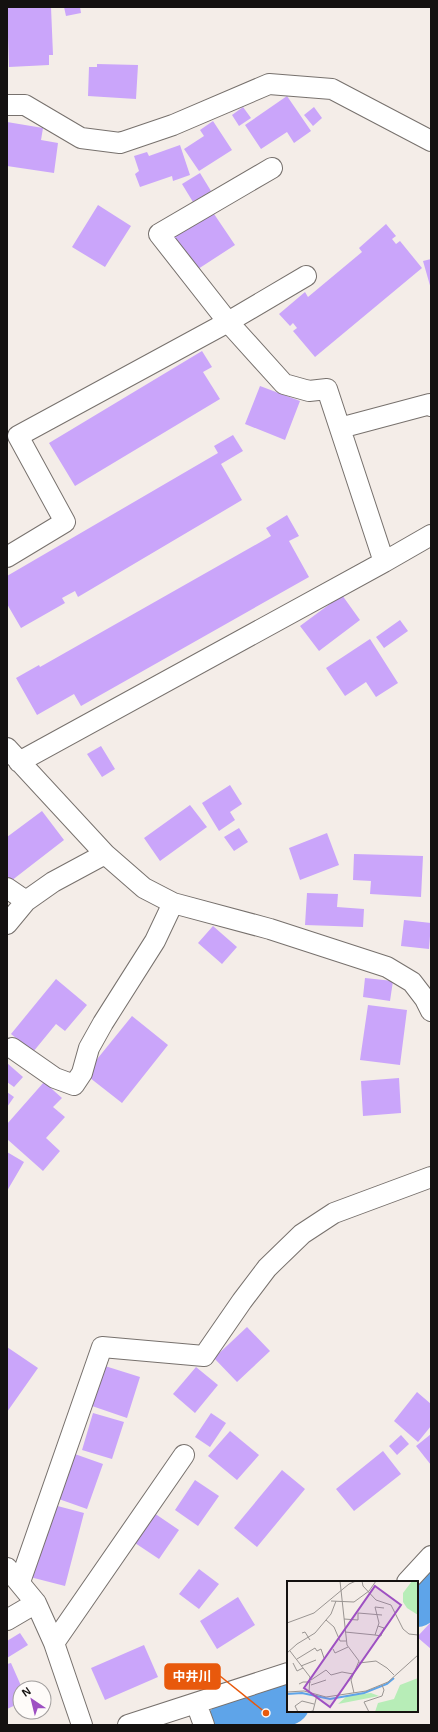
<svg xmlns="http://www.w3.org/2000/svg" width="438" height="1732" font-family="Arial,'Noto Sans JP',sans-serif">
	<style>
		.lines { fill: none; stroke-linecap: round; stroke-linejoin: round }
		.river { stroke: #5ea4e9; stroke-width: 44 }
		.building { fill: #caa5fa }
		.street-casing { stroke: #77716d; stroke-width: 22 }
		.street { stroke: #fff; stroke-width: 20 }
		.inset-river { fill: none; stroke: #5ea4e9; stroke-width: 2 }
		.inset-road { fill: none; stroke: #9a9592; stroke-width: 1 }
		.view { fill: #9e50c2; fill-opacity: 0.15; stroke: #9e50c2; stroke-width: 2 }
		.inset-edge { fill: none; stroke: #141110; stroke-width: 2 }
		.leader { fill: none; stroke: #e8590c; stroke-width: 1.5 }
		.callout-dot { fill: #e8590c; stroke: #fefbf9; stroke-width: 1.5 }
		.callout { fill: #e8590c; stroke: #e8590c; stroke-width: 1.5 }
		.callout-label { font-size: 13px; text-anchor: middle; font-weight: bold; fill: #fff }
	</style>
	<rect width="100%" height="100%" fill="#f4ede8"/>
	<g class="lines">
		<path class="river" d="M417,1605l14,-15
			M227,1725l39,-12 22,-10"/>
	</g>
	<path class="building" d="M7,7h44l2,48h-4v10l-40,2z
		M64,7h16l1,6 -15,3z
		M97,64l41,1 -2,34 -48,-3 1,-29h8z
		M287,96l24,35 -17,12 -7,-11 -26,17 -16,-24z
		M243,107l8,11 -12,8 -7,-11z
		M314,107l8,11 -9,8 -9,-11z
		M213,121l19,29 -33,21 -15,-22 20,-13 -4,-6z
		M7,122l36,6 -2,12 17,3 -4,30 -47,-7z
		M180,145l10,30 -17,6 -1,-5 -32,11 -5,-13 4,-3 -5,-15 13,-4 2,4z
		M200,173l11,18 -18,11 -11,-18z
		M98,205l33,21 -26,41 -33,-20z
		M210,208l25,37 -40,26 -24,-37z
		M386,224l10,12 -4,3 4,5 4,-3 22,27 -107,89 -22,-26 4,-3 -4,-5 -3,3 -11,-12 26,-22 3,5 54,-45 -3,-4z
		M431,259v30l-8,-28z
		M202,351l10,16 -9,5 17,27 -145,87 -26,-43z
		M260,386l40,15 -15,39 -40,-16z
		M233,435l10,16 -22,13 21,36 -164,97 -3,-6 -13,7 3,5 -44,25 -14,-24v-28l211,-123 -4,-7z
		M287,515l12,21 -10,5 20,36 -228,129 -7,-12 -37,21 -21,-37 23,-13 1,2 231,-131 -5,-8z
		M342,595l18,25 -41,31 -19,-25z
		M400,620l8,11 -24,17 -8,-11z
		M370,639l28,44 -22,14 -10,-15 -21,14 -19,-28z
		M101,746l14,23 -13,8 -15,-23z
		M230,785l12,19 -12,8 5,8 -16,11 -17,-28z
		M190,805l17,22 -47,34 -16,-23z
		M42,811l22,29 -53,41 -4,-6v-38z
		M239,828l9,14 -14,9 -10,-14z
		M327,833l12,32 -39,15 -11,-32z
		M354,854l69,2 -2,41 -51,-3 1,-13 -18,-1z
		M307,893l31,1 -1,13 27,2 -1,18 -58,-2z
		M404,920l27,3 -2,26 -28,-3z
		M213,926l24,21 -15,17 -24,-21z
		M365,978l28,3 -3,20 -27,-4z
		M56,979l31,26 -22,26 -9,-7 -23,28 -22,-18z
		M368,1005l39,5 -7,55 -40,-5z
		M132,1016l36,29 -46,58 -37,-29z
		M7,1063l16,14 -9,10 -7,-5z
		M399,1078l2,35 -38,3 -2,-35z
		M44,1082l18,16 -9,9 12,10 -19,21 14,13 -17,20 -36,-32v-15z
		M7,1092l7,5 -7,10z
		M7,1152l17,10 -17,29z
		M247,1327l23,24 -33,31 -23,-24z
		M7,1347l31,21 -31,44z
		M105,1366l35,11 -13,41 -35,-12z
		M196,1367l22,18 -23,28 -22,-19z
		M417,1392l14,12v22l-13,16 -24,-21z
		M93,1413l31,9 -12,37 -30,-9z
		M211,1413l15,10 -16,24 -15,-10z
		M230,1431l29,24 -22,25 -29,-24z
		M431,1434v31l-15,-19z
		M401,1435l8,9 -12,11 -8,-9z
		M383,1451l18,23 -47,37 -18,-22z
		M72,1453l31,11 -16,45 -31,-11z
		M282,1470l23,19 -48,58 -23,-19z
		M195,1480l24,16 -21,30 -23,-16z
		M50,1504l34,9 -19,73 -35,-9z
		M154,1513l25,17 -20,29 -24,-16z
		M199,1569l20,15 -20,25 -20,-15z
		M238,1597l17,28 -38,24 -17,-28z
		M431,1622v27l-14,-12z
		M20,1633l8,12 -21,13v-17z
		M144,1645l14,32 -53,23 -14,-32z
		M11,1663l11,25h-2v15l-13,6v-45z"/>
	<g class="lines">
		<g class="street-casing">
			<path id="street" d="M7,105h18l56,33 39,5 53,-18 96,-41 63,5 99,52
				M340,428l90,-24 1,2
				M7,557l58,-35 -47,-86 210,-114 78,-46
				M384,562l47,-27
				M7,748l98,106 39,34 29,15 97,26 117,38 25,15 13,17 6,12
				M19,762l365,-200 -57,-173 -18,2 -25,-7 -56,-62 -69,-88 113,-66
				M7,888l19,13 27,-19 52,-28
				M7,924l19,-23
				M12,1048l43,30 19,7 8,-12 7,-25 14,-25 52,-82 18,-38
				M7,1568l29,35 18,40 28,82
				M20,1582l82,-235 102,9 38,-55 25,-33 35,-34 32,-21 97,-36
				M407,1582l24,-26
				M7,1620l29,-17
				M54,1643l130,-188
				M196,1703l8,22
				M128,1725l160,-52"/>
		</g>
		<use href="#street" class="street"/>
	</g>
	<g transform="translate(287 1581)">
		<rect width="131" height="131" fill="#f4ede8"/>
		<path d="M125,0h6v34l-11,-7 -4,-6v-9zM131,97v34h-43l3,-9 16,-4 6,-14zM84,112l8,3 -41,8 9,-8z" fill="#b7edb7"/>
		<path class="inset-river" d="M0,113l15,-1 28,6 34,-6 23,-9 7,-6"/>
		<path class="inset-road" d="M53,0l7,64 12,16 -8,19 3,13M75,0l1,5 13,14 15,5 12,24 6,5 9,1M44,20l23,1 15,-11 7,-10M57,38l14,1v-7l24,2M39,39l8,7 6,14h6M0,42l27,-10 35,-29 7,-3M58,51l30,3 4,-12 -4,-16 9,1M15,52l3,-1 5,8M88,54l6,1 1,-3 2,-5 -6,-2M46,68l2,4 13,-6M3,70l20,26 -1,15M0,72l10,-9 18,-11 16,-19 5,-13M10,78l18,-11 2,3 4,-2 3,9M6,82l4,8 6,-3M72,82l17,-2 11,7 7,7M14,85l15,-6M24,99l15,-10 5,5 11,-3 11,2M12,103l4,-2h8M24,104l15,-5M0,111l17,-1 22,6 40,-6 22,-9 30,-27M11,131l-3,-6 7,-5 12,3M21,131l5,-1 4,-16M82,131l-5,-10 18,-6 2,-6 -2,-5"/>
		<path class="view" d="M88,5l26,19 -71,102 -26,-19z"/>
		<rect width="131" height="131" class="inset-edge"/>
	</g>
	<path class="leader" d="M266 1713L220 1676"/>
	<circle class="callout-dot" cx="266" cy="1713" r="4"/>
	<rect class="callout" x="165" y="1664" width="55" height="25" rx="4"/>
	<g class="callout-label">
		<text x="192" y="1681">中井川</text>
	</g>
	<rect width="438" height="1732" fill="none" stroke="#141110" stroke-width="16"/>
	<g transform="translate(32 1700) rotate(325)"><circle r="19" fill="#fefbf9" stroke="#a09d9c"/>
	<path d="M0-3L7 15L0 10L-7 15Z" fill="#9e50c2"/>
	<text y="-6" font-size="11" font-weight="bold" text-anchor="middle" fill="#141110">N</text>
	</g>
</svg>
